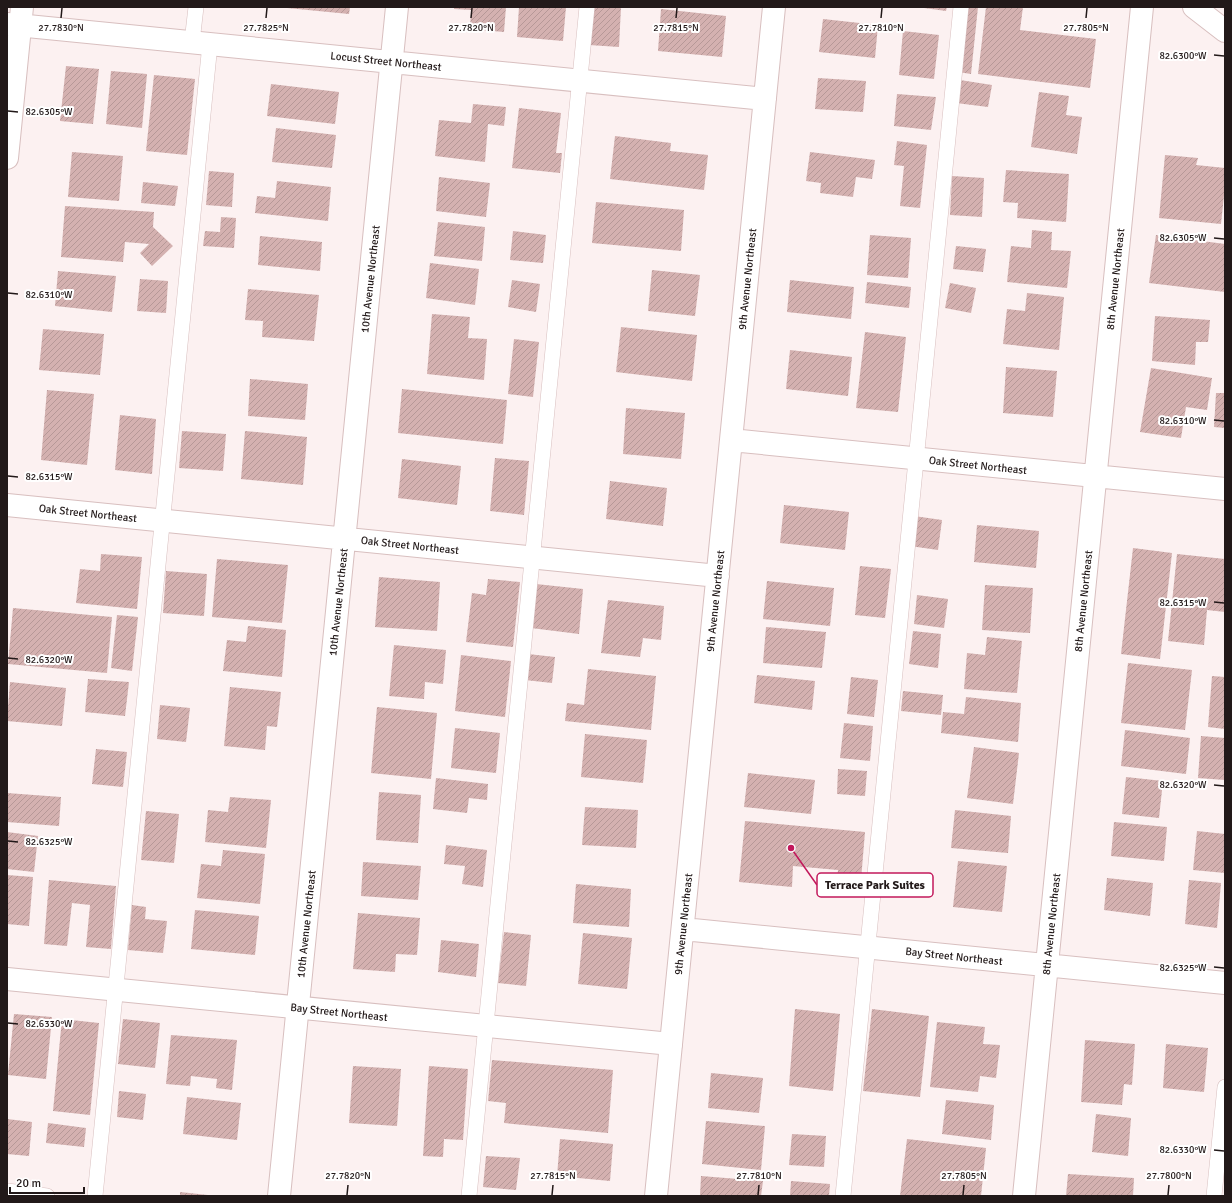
<svg xmlns="http://www.w3.org/2000/svg" width="1232" height="1203" font-family="Signika,sans-serif">
	<style>
		.building { fill: url(#building-hatch) }
		.lines { fill: none; stroke-linecap: round; stroke-linejoin: round }
		.lane-casing { stroke: #d8bfbf; stroke-width: 16 }
		.street-casing { stroke: #d8bfbf; stroke-width: 24 }
		.secondary-casing { stroke: #d8bfbf; stroke-width: 24 }
		.lane { stroke: #fff; stroke-width: 15 }
		.street { stroke: #fff; stroke-width: 22 }
		.secondary { stroke: #fff; stroke-width: 22 }
		.ticks { fill: none; stroke: #221919; stroke-width: 1.5 }
		.labels { text-anchor: middle; stroke-width: 4; stroke-linejoin: round; paint-order: stroke }
		.street-label { font-size: 11px; fill: #221919; stroke: #fff }
		.ticks-label { font-size: 10px; text-anchor: middle; fill: #221919; stroke: #fff; stroke-width: 4; stroke-linejoin: round; paint-order: stroke }
		.leader { fill: none; stroke: #c2185b; stroke-width: 1.5 }
		.callout-dot { fill: #c2185b; stroke: #fff; stroke-width: 1.5 }
		.callout { fill: #fff; stroke: #c2185b; stroke-width: 1.5 }
		.callout-label { font-size: 12px; text-anchor: middle; font-weight: bold; fill: #221919 }
	</style>
	<defs>
		<pattern id="building-hatch" width="6" height="6" patternUnits="userSpaceOnUse"><rect width="6" height="6" fill="#d4b1b0"/><path d="M-1 1l2-2M0 6l6-6M5 7l2-2" fill="none" stroke="#b69897"/></pattern>
	</defs>
	<rect width="100%" height="100%" fill="#fcf1f1"/>
	<path class="building" d="M287,7h63l-1,7 -62,-6z
		M454,7h52l-2,25 -34,-3 1,-19 -17,-1z
		M519,7h47l-3,34 -46,-4z
		M592,7h29l-2,40 -30,-2z
		M924,7h23l-1,4 -22,-3z
		M965,7h13l-7,67 -13,-2z
		M986,7h37l-3,23 76,9 -6,49 -112,-14z
		M661,9l65,7 -4,41 -64,-6z
		M823,19l55,6 -3,33 -56,-6z
		M903,31l36,4 -5,44 -35,-4z
		M66,66l33,3 -6,55 -33,-3z
		M111,71l36,3 -5,54 -36,-4z
		M154,75l41,4 -8,76 -41,-4z
		M818,78l48,3 -3,31 -48,-3z
		M960,80l32,5 -4,22 -32,-4z
		M271,84l68,8 -4,32 -68,-8z
		M1039,92l30,4 -3,19 16,2 -5,37 -46,-7z
		M897,94l39,3 -5,33 -37,-4z
		M473,104l33,3 -2,19 -16,-2 -3,38 -50,-6 4,-36 32,3z
		M519,108l42,5 -5,40h6l-2,20 -48,-5z
		M276,128l60,7 -4,33 -60,-6z
		M615,136l56,7 -1,8 38,4 -4,35 -94,-11z
		M897,141l30,4 -7,63 -20,-2 4,-40 -10,-1z
		M72,152l51,4 -4,45 -51,-4z
		M810,152l65,8 -3,19 -16,-2 -3,20 -33,-4 1,-10 -15,-2z
		M1165,155l33,3 -2,7 29,3v18l-4,38 -62,-6z
		M1006,170l63,4 -3,48 -49,-4 1,-15 -15,-1z
		M209,171l25,2 -2,34 -26,-2z
		M952,176l32,2 -2,39 -32,-2z
		M439,177l51,6 -4,34 -50,-6z
		M277,181l54,6 -3,34 -73,-8 2,-17 18,2z
		M143,182l35,4 -3,20 -34,-3z
		M596,202l88,8 -3,41 -89,-8z
		M65,206l89,6 -1,15 20,19 -21,20 -12,-13 9,-9 -24,-2 -2,20 -62,-5z
		M221,217l15,1 -2,30 -31,-2 2,-15 15,1z
		M438,222l47,5 -3,34 -48,-5z
		M1032,230l20,2 -1,18 20,1 -4,37 -60,-6 4,-36 20,2z
		M513,231l33,4 -3,28 -33,-3z
		M870,235l41,3 -3,40 -41,-3z
		M1156,235l69,9v48l-76,-9z
		M260,236l62,6 -2,29 -62,-6z
		M956,246l30,3 -3,23 -30,-3z
		M430,263l49,6 -4,36 -49,-7z
		M652,270l48,5 -5,41 -47,-5z
		M58,271l58,5 -4,36 -57,-6z
		M140,279l28,2 -2,32 -29,-2z
		M512,280l28,4 -4,28 -28,-5z
		M790,280l64,7 -3,32 -64,-7z
		M867,282l44,5 -2,21 -44,-5z
		M950,283l26,5 -5,25 -26,-5z
		M248,289l71,6 -5,46 -52,-4 1,-16 -18,-1z
		M1027,293l37,4 -5,53 -56,-6 4,-35 18,2z
		M432,314l38,3 -2,21 19,1 -3,41 -57,-6z
		M1155,316l55,4 -2,22h-12l-1,23 -43,-4z
		M621,327l76,8 -5,46 -76,-9z
		M43,329l61,5 -4,41 -61,-5z
		M865,332l41,5 -8,75 -42,-4z
		M514,339l25,3 -6,55 -25,-3z
		M790,350l62,7 -4,39 -62,-7z
		M1006,367l51,4 -4,46 -50,-4z
		M1151,368l61,10 -5,32 -21,-3 -5,31 -41,-6z
		M250,379l58,5 -3,36 -57,-4z
		M402,389l105,11 -4,44 -105,-11z
		M47,390l47,4 -7,71 -46,-5z
		M1216,393h9v35l-11,-1z
		M626,408l59,5 -4,46 -58,-5z
		M120,415l36,4 -4,55 -37,-4z
		M182,431l44,3 -3,37 -44,-3z
		M245,431l62,6 -4,48 -62,-6z
		M495,458l34,3 -5,54 -34,-4z
		M402,459l59,7 -4,39 -59,-7z
		M610,481l57,7 -4,38 -57,-7z
		M784,505l65,7 -4,38 -65,-7z
		M914,516l28,4 -4,30 -28,-4z
		M977,525l62,6 -3,37 -62,-6z
		M1133,548l39,5 -12,106 -39,-5z
		M101,554l41,3 -5,52 -61,-6 4,-34 20,2z
		M1177,554l48,5v53l-18,-2 -3,35 -36,-4z
		M217,559l71,6 -6,58 -70,-6z
		M860,566l31,3 -6,49 -30,-3z
		M166,571l41,3 -3,42 -41,-3z
		M379,577l61,5 -3,49 -62,-4z
		M488,579l32,3 -7,65 -47,-5 6,-49 14,2z
		M767,581l67,7 -4,38 -67,-7z
		M536,584l47,5 -4,45 -48,-6z
		M985,585l48,3 -3,45 -48,-3z
		M917,595l31,4 -4,29 -30,-4z
		M608,600l56,6 -3,34 -18,-2 -3,19 -39,-4z
		M13,608l99,9 -5,56 -99,-9z
		M117,615l21,2 -6,54 -21,-3z
		M248,626l38,4 -4,47 -59,-6 4,-31 19,2z
		M766,627l60,5 -4,36 -59,-5z
		M913,631l28,3 -3,34 -29,-4z
		M987,637l35,4 -5,52 -53,-4 3,-36 18,2z
		M394,645l52,5 -3,34 -18,-2 -1,17 -35,-3z
		M528,654l27,3 -3,26 -27,-3z
		M461,655l50,6 -6,56 -50,-6z
		M1128,663l64,7 -7,60 -64,-7z
		M588,669l68,7 -5,54 -86,-9 2,-18 17,2z
		M757,675l58,6 -3,29 -58,-7z
		M1212,676l13,1v52l-17,-2z
		M851,677l27,3 -4,37 -27,-3z
		M88,679l41,3 -4,34 -40,-4z
		M10,682l56,6 -4,38 -55,-5z
		M230,687l51,5 -4,35 -10,-1 -2,24 -41,-4z
		M903,691l40,4 -2,20 -40,-4z
		M966,697l55,6 -3,39 -77,-9 2,-21 21,2z
		M160,705l30,3 -4,34 -29,-3z
		M377,707l60,6 -6,66 -60,-6z
		M844,723l29,3 -3,35 -30,-3z
		M455,728l45,5 -4,40 -45,-5z
		M1125,730l65,8 -4,36 -65,-8z
		M585,734l62,6 -4,43 -62,-6z
		M1201,736l24,2v42l-27,-2z
		M974,747l45,6 -6,51 -46,-6z
		M96,749l31,3 -4,35 -31,-3z
		M838,769l29,2 -2,25 -28,-2z
		M748,773l67,7 -4,34 -67,-7z
		M1126,777l37,4 -4,37 -37,-4z
		M436,778l52,6 -1,16 -18,-2 -2,15 -34,-4z
		M379,792l42,3 -3,48 -42,-3z
		M7,793l54,4 -2,29 -52,-4z
		M230,797l41,3 -5,48 -61,-6 3,-32 20,2z
		M585,807l53,3 -2,38 -54,-3z
		M955,810l56,6 -3,37 -57,-5z
		M146,811l33,3 -5,49 -33,-3z
		M745,821l120,11 -5,60 -24,-2 2,-20 -45,-4 -1,21 -53,-5z
		M1114,822l53,5 -3,34 -53,-5z
		M1197,831l28,3v39l-32,-3z
		M7,832l31,4 -4,36 -27,-3z
		M446,845l41,5 -4,37 -21,-3 3,-18 -21,-2z
		M223,850l42,4 -5,50 -63,-6 4,-34 20,2z
		M958,861l49,5 -5,46 -49,-5z
		M363,862l58,4 -3,34 -57,-4z
		M7,875l26,2 -4,49 -22,-2z
		M1107,878l46,5 -3,33 -46,-6z
		M49,880l67,6 -5,63 -25,-2 4,-42 -18,-2 -5,43 -23,-2z
		M1189,880l32,3 -4,45 -32,-4z
		M576,884l55,5 -2,38 -56,-4z
		M132,905l14,2 -1,12 22,2 -4,32 -35,-3z
		M195,910l64,6 -4,39 -64,-6z
		M358,913l62,5 -3,37 -21,-1 -1,18 -42,-3z
		M504,932l27,3 -5,51 -28,-3z
		M583,933l49,5 -5,51 -49,-5z
		M441,940l38,4 -3,33 -38,-5z
		M795,1009l45,5 -7,77 -44,-5z
		M872,1009l57,7 -9,81 -57,-6z
		M14,1014l38,3 -6,62 -38,-4z
		M62,1019l37,4 -9,92 -37,-4z
		M123,1019l37,4 -5,45 -37,-4z
		M937,1022l48,5 -2,17 17,1 -4,33 -16,-2 -2,16 -48,-5z
		M171,1035l66,5 -5,50 -16,-2 1,-9 -26,-3 -1,10 -24,-2z
		M1085,1040l50,4 -3,41 -8,-1 -2,21 -41,-3z
		M1166,1044l42,4 -4,44 -41,-4z
		M492,1060l121,10 -5,63 -104,-10 2,-20 -18,-2z
		M353,1066l48,3 -4,57 -48,-3z
		M429,1066l39,3 -5,71 -19,-1 -1,18 -20,-1z
		M711,1073l52,5 -4,35 -51,-5z
		M119,1091l27,3 -3,26 -26,-3z
		M187,1097l54,6 -4,37 -54,-6z
		M946,1100l48,5 -3,35 -49,-6z
		M1096,1114l35,4 -3,38 -36,-4z
		M7,1119l25,3 -3,34 -22,-2z
		M706,1121l59,5 -4,44 -59,-6z
		M48,1123l38,5 -2,19 -38,-4z
		M792,1134l34,2 -2,31 -35,-2z
		M560,1139l53,5 -3,37 -53,-5z
		M907,1139l79,9 -5,48h-81z
		M486,1156l34,2 -4,32 -33,-3z
		M1068,1174l66,4 -1,18h-67z
		M701,1176l62,5 -2,15h-61z
		M791,1181l39,3 -1,12h-39z
		M180,1192l28,3v1h-28z"/>
	<g class="lines">
		<g class="lane-casing">
			<path id="lane" d="M192,42l4,-35
				M7,1191l40,5
				M95,1196l115,-1152
				M469,1196l118,-1189
				M843,1196l118,-1189
				M1214,1196l11,-109"/>
		</g>
		<g class="street-casing">
			<path id="street" d="M7,24l758,75
				M7,158l15,-151
				M731,440l494,49
				M7,505l711,71
				M683,929l542,54
				M671,1044l103,-1037
				M279,1196l118,-1189
				M1024,1196l118,-1189"/>
		</g>
		<g class="secondary-casing">
			<path id="secondary" d="M1194,7l31,24
				M7,979l664,65 -15,152"/>
		</g>
		<use href="#lane" class="lane"/>
		<use href="#street" class="street"/>
		<use href="#secondary" class="secondary"/>
	</g>
	<path class="ticks" d="M61,18l1,-10M266,18l1,-10M471,18l1,-10M676,18l1,-10M881,18l1,-10M1086,18l1,-10M1214,55l10,1M8,111l10,1M1214,238l10,1M8,293l10,1M1214,420l10,1M8,476l10,1M1214,602l10,1M8,658l10,1M1214,785l10,1M8,841l10,1M1214,967l10,1M8,1023l10,1M1214,1150l10,1M347,1195l1,-10M552,1195l1,-10M758,1195l1,-10M963,1195l1,-10M1168,1195l1,-10"/>
	<g class="labels">
		<g class="street-label">
			<text transform="translate(386 61) rotate(6)" y="4">Locust Street Northeast</text>
			<text transform="translate(370 279) rotate(-84)" y="4">10th Avenue Northeast</text>
			<text transform="translate(747 279) rotate(-84)" y="4">9th Avenue Northeast</text>
			<text transform="translate(1115 279) rotate(-84)" y="4">8th Avenue Northeast</text>
			<text transform="translate(978 465) rotate(6)" y="4">Oak Street Northeast</text>
			<text transform="translate(88 513) rotate(6)" y="4">Oak Street Northeast</text>
			<text transform="translate(410 545) rotate(6)" y="4">Oak Street Northeast</text>
			<text transform="translate(715 601) rotate(-84)" y="4">9th Avenue Northeast</text>
			<text transform="translate(1083 601) rotate(-84)" y="4">8th Avenue Northeast</text>
			<text transform="translate(338 602) rotate(-84)" y="4">10th Avenue Northeast</text>
			<text transform="translate(306 924) rotate(-84)" y="4">10th Avenue Northeast</text>
			<text transform="translate(683 924) rotate(-84)" y="4">9th Avenue Northeast</text>
			<text transform="translate(1051 924) rotate(-84)" y="4">8th Avenue Northeast</text>
			<text transform="translate(954 956) rotate(6)" y="4">Bay Street Northeast</text>
			<text transform="translate(339 1012) rotate(6)" y="4">Bay Street Northeast</text>
		</g>
	</g>
	<g class="ticks-label">
		<text x="61" y="31">27.7830°N</text>
		<text x="266" y="31">27.7825°N</text>
		<text x="471" y="31">27.7820°N</text>
		<text x="676" y="31">27.7815°N</text>
		<text x="881" y="31">27.7810°N</text>
		<text x="1086" y="31">27.7805°N</text>
		<text x="1183" y="59">82.6300°W</text>
		<text x="49" y="115">82.6305°W</text>
		<text x="1183" y="241">82.6305°W</text>
		<text x="49" y="298">82.6310°W</text>
		<text x="1183" y="424">82.6310°W</text>
		<text x="49" y="480">82.6315°W</text>
		<text x="1183" y="606">82.6315°W</text>
		<text x="49" y="663">82.6320°W</text>
		<text x="1183" y="788">82.6320°W</text>
		<text x="49" y="845">82.6325°W</text>
		<text x="1183" y="971">82.6325°W</text>
		<text x="49" y="1027">82.6330°W</text>
		<text x="1183" y="1153">82.6330°W</text>
		<text x="348" y="1179">27.7820°N</text>
		<text x="553" y="1179">27.7815°N</text>
		<text x="759" y="1179">27.7810°N</text>
		<text x="964" y="1179">27.7805°N</text>
		<text x="1169" y="1179">27.7800°N</text>
	</g>
	<path class="leader" d="M791 848L817 885"/>
	<circle class="callout-dot" cx="791" cy="848" r="4"/>
	<rect class="callout" x="817" y="873" width="116" height="24" rx="4"/>
	<g class="callout-label">
		<text x="875" y="889">Terrace Park Suites</text>
	</g>
	<rect width="1232" height="1203" fill="none" stroke="#221919" stroke-width="16"/>
	<path d="M10 1187v6h74v-6" fill="none" stroke="#221919" stroke-width="2"/>
	<text x="16" y="1187" font-size="12" fill="#221919" stroke="#ffffff" stroke-width="3" paint-order="stroke">20 m</text>
</svg>
